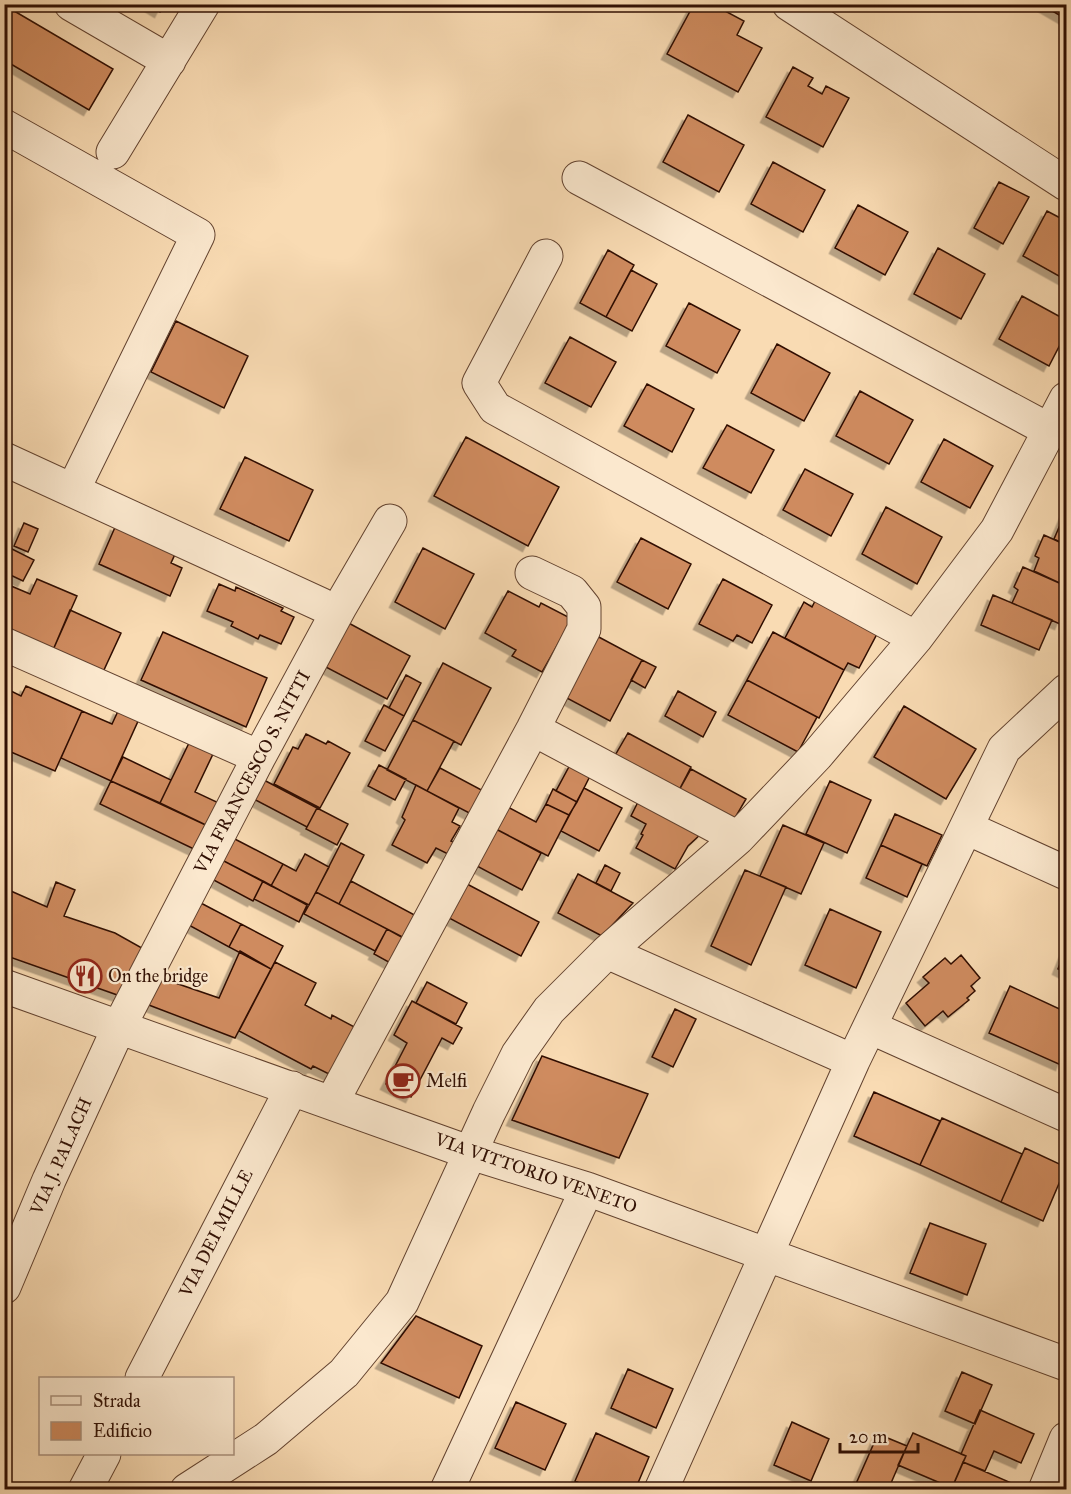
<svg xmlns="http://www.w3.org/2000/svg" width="1071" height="1494" font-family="'IM FELL Great Primer',serif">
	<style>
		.building { fill: #cf8b5f; stroke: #300f03; stroke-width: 1.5; filter: url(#shadow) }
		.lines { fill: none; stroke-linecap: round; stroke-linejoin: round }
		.minor-casing { stroke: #62422f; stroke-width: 35 }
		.minor { stroke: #fbe8ce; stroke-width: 33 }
		.labels { text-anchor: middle; stroke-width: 4.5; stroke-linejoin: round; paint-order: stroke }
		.street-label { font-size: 18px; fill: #300f03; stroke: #fbe8ce }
		.poi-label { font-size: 18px; fill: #300f03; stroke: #fbe8ce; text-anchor: start }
	</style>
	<defs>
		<filter id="shadow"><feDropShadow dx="-5.5" dy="5.5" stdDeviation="0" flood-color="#0004"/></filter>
	</defs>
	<rect width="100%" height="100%" fill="#f9dbb3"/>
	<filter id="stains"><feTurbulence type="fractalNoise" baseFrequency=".00333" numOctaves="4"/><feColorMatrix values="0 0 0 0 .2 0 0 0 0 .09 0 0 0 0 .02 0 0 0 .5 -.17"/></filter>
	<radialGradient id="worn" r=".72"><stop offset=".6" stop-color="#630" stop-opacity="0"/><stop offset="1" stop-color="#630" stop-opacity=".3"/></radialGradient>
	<path class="building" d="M147,4h17l-4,8z
		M694,4h18l32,17 -7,14 25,13 -24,44 -71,-38z
		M1066,4v15l-24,-14v-1z
		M4,5l109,64 -24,41 -85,-50z
		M793,67l20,11 -5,8 14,8 4,-8 23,12 -26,49 -57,-30z
		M688,115l56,30 -25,47 -56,-30z
		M773,162l52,28 -22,42 -52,-28z
		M999,182l30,15 -26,47 -29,-16z
		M858,205l50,27 -23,43 -50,-27z
		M1047,211l19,10v59l-43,-24z
		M938,248l47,26 -24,45 -47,-25z
		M608,250l26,15 -28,52 -26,-14z
		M631,270l26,14 -25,47 -26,-14z
		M1022,296l44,24v13l-17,33 -50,-27z
		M689,303l51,27 -23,43 -51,-27z
		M176,321l72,35 -24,52 -73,-36z
		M570,337l46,25 -25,45 -46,-24z
		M777,344l53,29 -26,48 -53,-28z
		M647,384l47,25 -22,43 -48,-26z
		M860,391l53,29 -24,44 -53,-28z
		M727,425l47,25 -23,43 -48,-25z
		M466,437l93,50 -31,59 -94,-50z
		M944,439l49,27 -23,42 -49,-26z
		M245,457l68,33 -24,51 -69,-32z
		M805,469l48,25 -22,42 -48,-26z
		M886,507l56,30 -25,47 -55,-30z
		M1066,511v34l-12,-6z
		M24,523l14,6 -10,23 -14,-6z
		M116,525l60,27 -5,11 11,5 -12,28 -71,-32z
		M1044,535l22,10v41l-32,-15 5,-13 -4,-2z
		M641,538l50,26 -23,45 -51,-27z
		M10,548l24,12 -11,21 -19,-9v-12z
		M423,548l51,26 -29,55 -50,-27z
		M1023,567l43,19v24l-6,14 -48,-21 6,-13 -4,-3z
		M37,579l40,17 -24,54 -49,-22v-45l26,11z
		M723,579l49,26 -20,38 -15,-8 -4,6 -34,-17z
		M219,584l16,7 1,-4 47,21 -2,3 13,6 -13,27 -21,-9 -2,4 -27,-13 2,-4 -26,-11z
		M508,591l31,16 2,-4 31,16 -30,53 -30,-16 4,-6 -31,-17z
		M993,595l59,25 -13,30 -58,-25z
		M816,599l62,33 -19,36 -11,-5 -4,7 -59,-32 19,-36 8,5z
		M70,610l51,23 -18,39 -50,-22z
		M343,620l67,36 -23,43 -67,-35z
		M163,632l104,46 -21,49 -105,-47z
		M773,632l71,38 -25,48 -72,-38z
		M595,635l47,25 -32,61 -47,-25z
		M642,660l14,7 -11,21 -14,-8z
		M443,663l48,25 -30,57 -48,-25z
		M406,675l15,8 -17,33 -15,-8z
		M747,680l70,37 -19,35 -70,-37z
		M26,686l56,25 -27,60 -51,-22v-54l3,-6 14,7z
		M678,691l38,21 -13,25 -38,-21z
		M384,705l20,11 -19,35 -20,-10z
		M904,706l72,43 -30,50 -72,-42z
		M119,709l20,10 -28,62 -50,-23 21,-47 30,13z
		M413,720l41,21 -27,50 -40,-21z
		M628,733l63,34 -14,27 -64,-35z
		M306,734l20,10 2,-3 22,12 -30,55 -46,-24 19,-37 5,2z
		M189,743l24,11 -18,38 26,12 -11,23 -50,-24z
		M123,757l48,23 -11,23 -49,-22z
		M571,763l20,11 -14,28 -21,-11z
		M379,765l27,14 -11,21 -27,-14z
		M440,768l49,26 -12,23 -50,-26z
		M691,769l55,30 -14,24 -55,-29z
		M262,779l55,29 -10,19 -55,-29z
		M111,781l99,46 -12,24 -98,-47z
		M830,781l41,19 -24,53 -41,-19z
		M416,785l43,23 -7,14 8,4 -9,15 3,1 -6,12 -12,-6 -9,15 -35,-18 13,-25 -3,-3z
		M584,788l38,20 -23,43 -38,-20z
		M553,789l24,13 -8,13 -23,-11z
		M639,800l63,33 -14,13 -13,23 -39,-21 7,-13 -2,-1 5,-10 -15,-8z
		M546,804l23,11 -21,41 -54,-28 12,-22 30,16z
		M317,808l31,16 -11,21 -31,-16z
		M895,814l47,21 -15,31 -46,-21z
		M783,825l41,18 -23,51 -41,-18z
		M494,828l47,25 -19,37 -47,-25z
		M229,836l54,28 -12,22 -53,-28z
		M341,843l23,12 -25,49 -23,-12z
		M881,845l41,19 -15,33 -41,-19z
		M305,854l24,13 -20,38 -38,-19 12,-22 13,7z
		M218,858l45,23 -10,20 -45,-24z
		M605,865l15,8 -9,18 -15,-8z
		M745,870l41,17 -35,78 -40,-19z
		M578,874l55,29 -31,33 -44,-23z
		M263,881l44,24 -8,17 -45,-23z
		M351,881l71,38 -12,22 -71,-37z
		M56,882l19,8 -11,26 51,17 34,19 -26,45 -119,-42v-67l43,19z
		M467,884l72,38 -18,34 -72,-38z
		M316,892l71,37 -12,22 -71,-37z
		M197,901l44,23 -12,23 -44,-24z
		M830,909l51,23 -25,56 -51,-23z
		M241,924l42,22 -12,23 -42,-22z
		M387,929l20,11 -13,25 -20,-11z
		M1066,949v24l-8,-4z
		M240,951l31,18 -36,69 -94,-36 14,-26 64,22z
		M961,955l19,23 -9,8 4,5 -8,7 2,2 -21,17 -5,-6 -18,15 -19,-23 23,-20 -6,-6 22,-19 6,6z
		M275,962l41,21 -11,22 26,14 1,-4 30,16 -25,47 -24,-12 -2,3 -72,-38z
		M427,982l40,21 -11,21 -40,-21z
		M1010,986l56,26v39l-5,14 -72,-32z
		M412,1001l50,27 -9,16 -11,-6 -31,59 -25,-13 21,-41 -13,-8z
		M675,1009l21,10 -23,48 -21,-10z
		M542,1056l106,38 -29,64 -107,-38z
		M874,1092l66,29 -20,44 -66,-29z
		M942,1118l80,36 -21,48 -81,-37z
		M1025,1148l41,19 -23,54 -42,-19z
		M930,1223l56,21 -19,51 -57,-22z
		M416,1316l66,30 -23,52 -78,-35z
		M628,1369l45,20 -17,39 -45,-20z
		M962,1372l30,13 -17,39 -30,-13z
		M516,1402l50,22 -21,46 -50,-22z
		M980,1410l54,24 -13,29 -27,-12 -9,20 -22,-9 3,-6 -5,-2z
		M792,1422l37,17 -18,42 -37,-16z
		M596,1433l53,24 -14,33h-40l-20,-9z
		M913,1433l53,23 -14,32 -54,-23z
		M878,1434l29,12 -19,44h-25l-8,-4z
		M963,1462l53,23 -3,5h-62z"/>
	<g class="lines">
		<g class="minor-casing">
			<path id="minor" d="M71,4l98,57
				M789,4l277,180
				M4,126l194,109 -125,255
				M113,152l90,-148
				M579,178l470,252
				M546,256l-67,127 16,25 421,230
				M4,459l318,146
				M4,644l255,113
				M533,729l205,109
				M967,828l99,45
				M607,952l246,109
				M4,986l467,167 116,36 479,175
				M870,1027l196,88
				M332,1102l201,-373 51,-100v-22l-12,-15 -40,-19
				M4,1287l45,-107 70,-153 140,-270 81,-150 50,-86
				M142,1378l150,-290
				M85,1490l19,-36
				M187,1490l79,-51 78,-66 58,-71 87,-190 29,-58 31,-44 58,-58 131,-114 79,-83 99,-117 81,-108 69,-131
				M447,1490l140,-301
				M661,1490l192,-429 151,-312 62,-58
				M1045,1490l21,-51"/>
		</g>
		<use href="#minor" class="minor"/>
	</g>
	<defs>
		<g id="restaurant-ring" transform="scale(1.725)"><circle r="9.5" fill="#fbe8ce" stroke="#8f2418" stroke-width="1.5"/><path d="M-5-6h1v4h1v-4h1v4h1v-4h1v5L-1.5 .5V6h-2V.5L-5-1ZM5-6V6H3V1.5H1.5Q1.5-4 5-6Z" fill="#8f2418"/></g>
		<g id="cafe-ring" transform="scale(1.725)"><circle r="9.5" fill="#fbe8ce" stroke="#8f2418" stroke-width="1.5"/><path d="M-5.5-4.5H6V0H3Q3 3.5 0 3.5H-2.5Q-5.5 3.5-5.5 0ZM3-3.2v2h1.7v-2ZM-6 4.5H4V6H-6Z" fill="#8f2418"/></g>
	</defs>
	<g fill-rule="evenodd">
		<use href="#restaurant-ring" x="85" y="976"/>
		<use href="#cafe-ring" x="403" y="1081"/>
	</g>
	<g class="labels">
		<g class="street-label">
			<text transform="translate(252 772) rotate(-62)" y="6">VIA FRANCESCO S. NITTI</text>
			<text transform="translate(61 1156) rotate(-66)" y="6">VIA J. PALACH</text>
			<text transform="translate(536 1173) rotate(19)" y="6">VIA VITTORIO VENETO</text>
			<text transform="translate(216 1233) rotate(-63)" y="6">VIA DEI MILLE</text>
		</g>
		<g class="poi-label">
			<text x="108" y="982">On the bridge</text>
			<text x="426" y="1087">Melfi</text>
		</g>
	</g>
	<rect width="1071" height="1494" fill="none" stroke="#f9dbb3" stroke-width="24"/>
	<rect x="6" y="6" width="1059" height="1482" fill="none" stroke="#300f03" stroke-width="3"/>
	<rect x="12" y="12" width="1047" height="1470" fill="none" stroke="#300f03" stroke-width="1.5"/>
	<rect x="39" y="1377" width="195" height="78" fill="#fbe8ce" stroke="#aa917d" stroke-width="1.5"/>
	<rect x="51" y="1396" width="30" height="9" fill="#fbe8ce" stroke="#aa917d" stroke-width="1.5"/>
	<text x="93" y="1407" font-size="18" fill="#300f03">Strada</text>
	<rect x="51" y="1422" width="30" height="18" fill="#cf8b5f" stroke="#aa917d" stroke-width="1.5"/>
	<text x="93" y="1437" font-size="18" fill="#300f03">Edificio</text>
	<path d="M840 1443v9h78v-9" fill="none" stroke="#300f03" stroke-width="3"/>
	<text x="849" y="1443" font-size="18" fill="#300f03" stroke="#fbe8ce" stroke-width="4.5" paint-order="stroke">20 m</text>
	<rect width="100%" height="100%" filter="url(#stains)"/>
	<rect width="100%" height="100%" fill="url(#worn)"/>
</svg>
